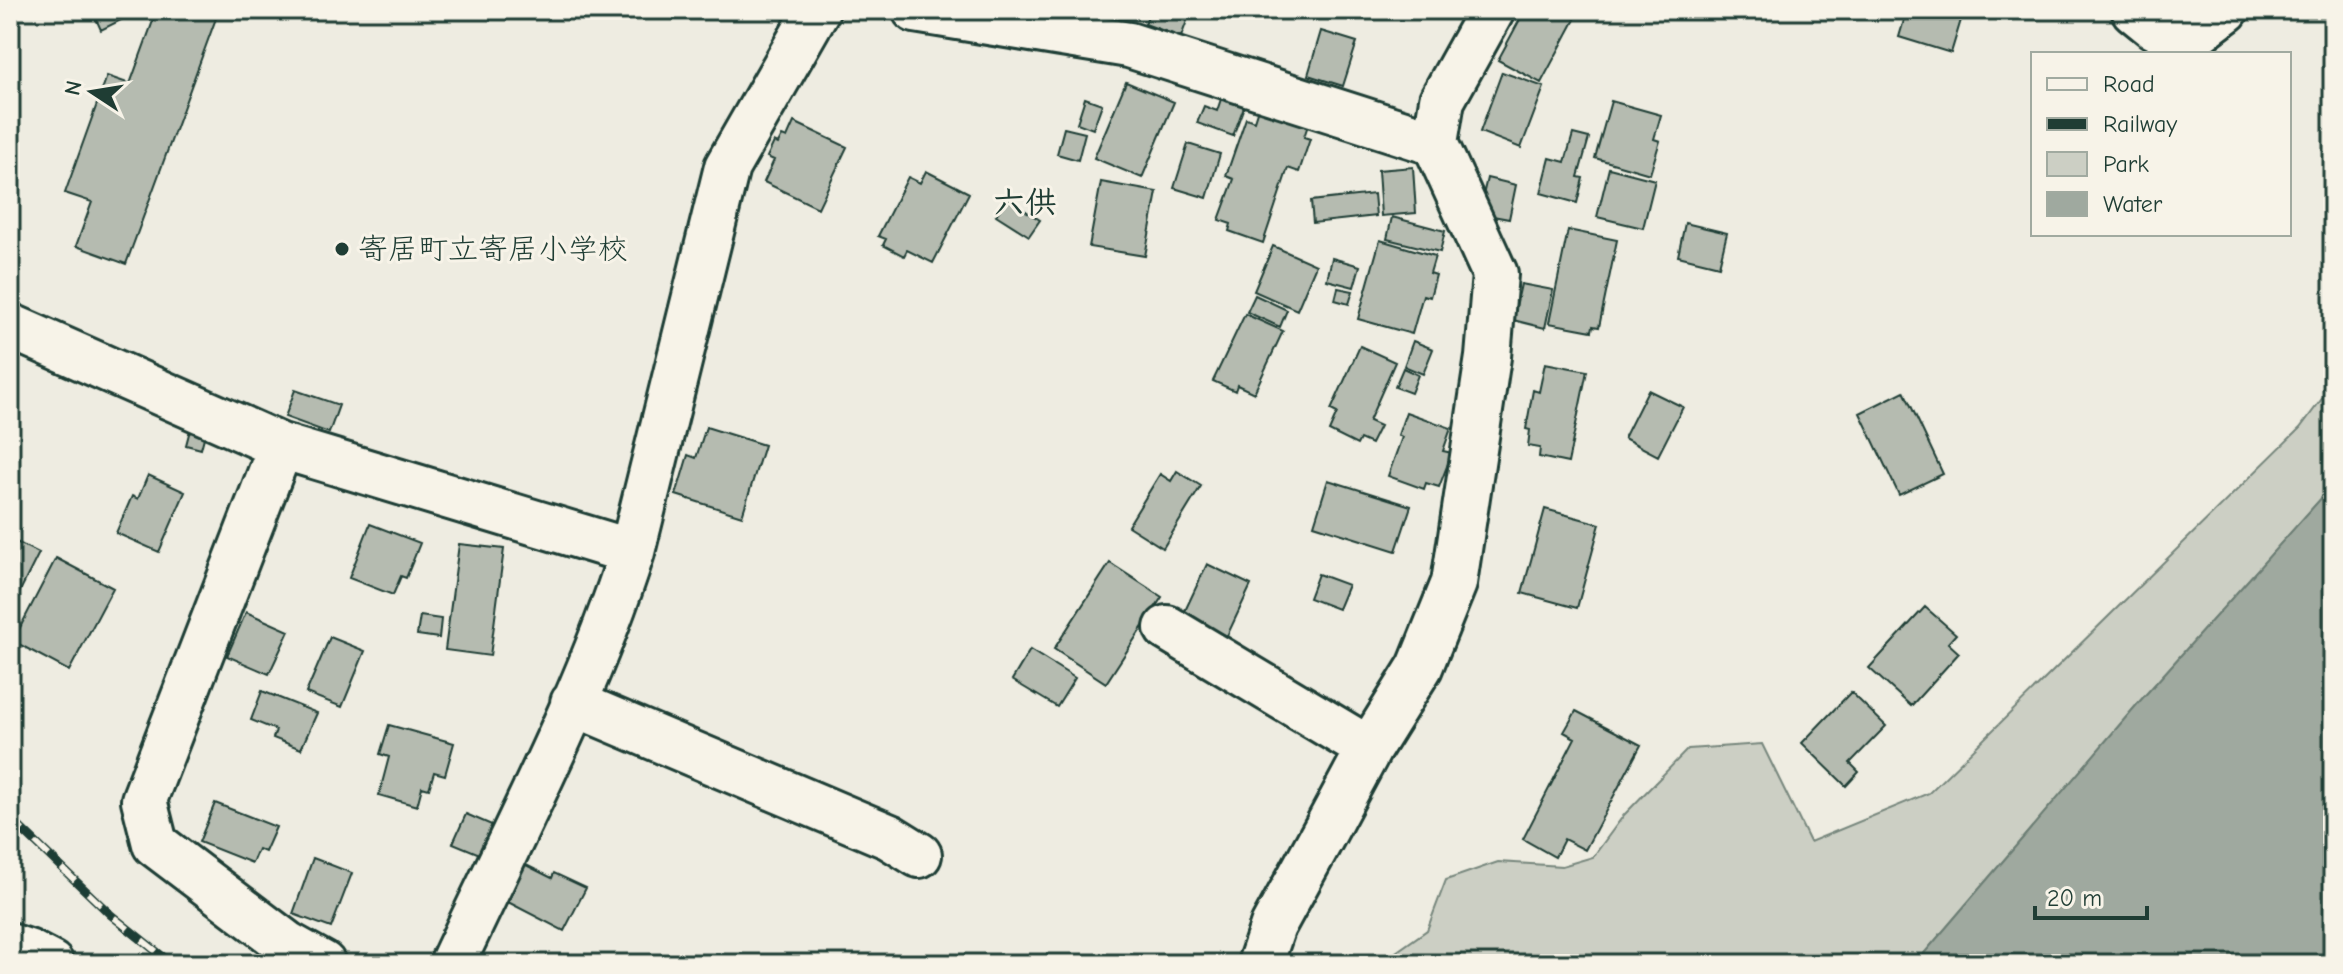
<svg xmlns="http://www.w3.org/2000/svg" width="2343" height="974" font-family="'Comic Neue','Klee One',sans-serif">
	<style>
		.green { fill: #cccfc4; stroke: #76867c; stroke-width: 2 }
		.water { fill: #9fa99f; stroke: #6c7e74; stroke-width: 2 }
		.building { fill: #b5bbb0; stroke: #1f3d34; stroke-width: 2 }
		.lines { fill: none; stroke-linecap: round; stroke-linejoin: round }
		.minor-casing { stroke: #1f3d34; stroke-width: 50 }
		.minor { stroke: #f7f3e8; stroke-width: 44 }
		.rail-casing { stroke: #1f3d34; stroke-width: 9 }
		.rail { stroke: #f7f3e8; stroke-width: 6; stroke-dasharray: 18; stroke-linecap: butt }
		.poi-dot { fill: #1f3d34; stroke: #f7f3e8; stroke-width: 3 }
		.labels { text-anchor: middle; stroke-width: 6; stroke-linejoin: round; paint-order: stroke }
		.poi-label { font-size: 30px; fill: #1f3d34; stroke: #f7f3e8; text-anchor: start }
		.neighbourhood-label { font-size: 32px; font-weight: bold; fill: #1f3d34; stroke: #f7f3e8 }
	</style>
	<rect width="100%" height="100%" fill="#eeece1"/>
	<filter id="ink" filterUnits="userSpaceOnUse"><feTurbulence type="fractalNoise" baseFrequency=".0125" numOctaves="2"/><feDisplacementMap in="SourceGraphic" scale="16" xChannelSelector="R" yChannelSelector="G"/><feConvolveMatrix kernelMatrix="1 2 1 2 8 2 1 2 1" color-interpolation-filters="sRGB"/></filter>
	<g filter="url(#ink)">
		<path class="green" d="M2333,384v101l-193,216 -225,263h-536l48,-34 19,-50 52,-18 64,4 31,-9 31,-42 64,-66 74,-5 48,98 119,-49 371,-365z"/>
		<path class="water" d="M2333,485v479h-418l225,-263z"/>
		<path class="building" d="M92,10h33l2,7 -26,13z
			M157,10h62l-93,254 -50,-18 16,-44 -27,-9 42,-117 23,8z
			M1150,10h41l-10,27 -36,-13z
			M1525,10h55l-39,73 -43,-23z
			M1907,10h57l-13,43 -52,-16z
			M1321,31l36,11 -14,44 -35,-11z
			M1502,72l42,15 -23,61 -41,-16z
			M1126,82l48,20 -32,76 -48,-20z
			M1223,93l23,8 -13,35 -36,-13 7,-17 13,5z
			M1085,98l17,6 -9,25 -16,-6z
			M1611,101l50,14 -7,24 6,2 -10,33 -55,-16z
			M1260,102l50,17 -6,18 6,2 -11,33 -11,-4 -25,75 -34,-12 2,-7 -12,-4 15,-41 -8,-3 20,-58 8,3z
			M794,122l53,25 -29,61 -54,-26 10,-22 -7,-3 7,-15 4,2 4,-8 5,2z
			M1064,128l21,5 -7,27 -21,-6z
			M1573,134l16,4 -11,39 5,1 -6,25 -36,-10 9,-35 15,4z
			M1188,144l32,10 -13,44 -33,-10z
			M1413,167l3,46 -35,3 -3,-46z
			M1609,168l46,12 -12,48 -46,-11z
			M926,171l43,22 -36,70 -26,-13 -3,6 -21,-11 3,-6 -8,-3 30,-59 12,6z
			M1487,178l29,7 -7,34 -16,-3 -12,-12z
			M1101,182l56,10 -12,64 -56,-9z
			M1374,194l2,22 -63,7 -2,-22z
			M1007,199l33,21 -11,16 -33,-21z
			M1392,217l53,14 -5,21 -53,-13z
			M1685,223l42,10 -8,33 -41,-10z
			M1568,230l49,10 -18,87 -6,-1 -1,5 -43,-8z
			M1380,240l55,16 -5,17 6,2 -6,22 -7,-2 -11,39 -54,-15z
			M1273,246l43,19 -19,45 -43,-19z
			M1332,258l28,8 -6,21 -27,-7z
			M1521,284l32,6 -8,38 -32,-8z
			M1338,288l15,3 -4,13 -14,-4z
			M1255,295l32,15 -7,17 -33,-15z
			M1245,314l38,17 -29,62 -17,-8 -2,6 -22,-10z
			M1413,341l20,8 -10,25 -19,-8z
			M1360,346l35,16 -26,59 11,5 -9,18 -11,-5 -3,6 -28,-14 8,-18 -6,-3z
			M1545,363l42,8 -19,92 -29,-6 1,-9 -12,-2 2,-16 -4,-1 7,-39 6,2z
			M1403,368l15,7 -7,18 -16,-6z
			M295,390l44,15 -10,28 -44,-16z
			M1648,390l35,17 -25,49 -34,-18z
			M1904,391l39,83 -44,21 -39,-82z
			M1406,412l45,16 -8,23 9,2 -13,34 -13,-4 -2,6 -36,-13 14,-39 -4,-2z
			M192,422l15,4 -6,23 -15,-4z
			M706,427l58,18 -22,71 -66,-21 12,-40 8,3z
			M1177,471l24,15 -38,62 -35,-22 32,-52 11,7z
			M148,475l37,17 -26,60 -43,-19 16,-37 6,3z
			M1328,480l83,26 -15,45 -82,-26z
			M1545,509l55,15 -23,84 -55,-15z
			M370,524l50,19 -14,35 -5,-2 -8,19 -44,-17z
			M10,539l29,14 -29,58z
			M459,544l45,5 -14,107 -45,-6z
			M56,558l57,30 -44,83 -56,-30z
			M1110,563l52,34 -56,86 -52,-34z
			M1207,564l44,21 -24,51 -44,-21z
			M1318,574l30,11 -10,24 -29,-11z
			M1925,607l31,27 -8,9 11,10 -48,53 -42,-38z
			M246,612l43,19 -20,43 -42,-18z
			M420,616l21,3 -2,19 -22,-3z
			M330,637l35,14 -23,56 -36,-14z
			M1030,650l45,28 -18,29 -45,-27z
			M262,691l55,22 -16,36 -28,-11 3,-8 -25,-10z
			M1851,692l35,34 -36,37 9,9 -13,14 -44,-43z
			M1576,711l65,34 -56,105 -21,-11 -9,18 -32,-18 52,-101 -11,-6z
			M389,725l65,18 -9,32 -11,-3 -5,17 -7,-2 -5,19 -38,-11 10,-38 -9,-3z
			M215,803l61,24 -11,25 -7,-3 -6,14 -53,-21z
			M466,814l28,12 -12,29 -29,-12z
			M313,858l39,15 -21,55 -38,-14z
			M522,863l30,15 2,-5 32,15 -22,43 -60,-31z"/>
		<g class="lines">
			<g class="minor-casing">
				<path id="minor" d="M915,10l214,35 306,98
					M2134,10l21,17 34,11 37,-28
					M10,326l271,120 351,106
					M281,446l-137,354 11,44 132,100 36,20
					M1167,628l202,121
					M573,703l317,134 29,18
					M10,946l18,6 23,12
					M452,964c63,-135 135,-270 180,-412l95,-385 90,-157
					M1260,964l13,-38 52,-95 44,-82 51,-82 34,-84 34,-226 7,-83 -60,-131 7,-43 50,-90"/>
			</g>
			<use href="#minor" class="minor"/>
			<g class="rail-casing">
				<path id="rail" d="M10,818l101,97 61,49"/>
			</g>
			<use href="#rail" class="rail"/>
		</g>
	</g>
	<circle class="poi-dot" cx="342" cy="249" r="8"/>
	<g class="labels">
		<g class="poi-label">
			<text x="358" y="259">寄居町立寄居小学校</text>
		</g>
		<g class="neighbourhood-label">
			<text x="1025" y="213">六供</text>
		</g>
	</g>
	<rect width="2343" height="974" fill="none" stroke="#f7f3e8" stroke-width="40"/>
	<rect x="20" y="20" width="2303" height="934" fill="none" stroke="#1f3d34" stroke-width="3" filter="url(#ink)"/>
	<rect x="2031" y="52" width="260" height="184" fill="#f7f3e8" stroke="#a1aaa0" stroke-width="2"/>
	<rect x="2047" y="78" width="40" height="12" fill="#f7f3e8" stroke="#a1aaa0" stroke-width="2"/>
	<text x="2103" y="92" font-size="24" fill="#1f3d34">Road</text>
	<rect x="2047" y="118" width="40" height="12" fill="#1f3d34" stroke="#a1aaa0" stroke-width="2"/>
	<text x="2103" y="132" font-size="24" fill="#1f3d34">Railway</text>
	<rect x="2047" y="152" width="40" height="24" fill="#cccfc4" stroke="#a1aaa0" stroke-width="2"/>
	<text x="2103" y="172" font-size="24" fill="#1f3d34">Park</text>
	<rect x="2047" y="192" width="40" height="24" fill="#9fa99f" stroke="#a1aaa0" stroke-width="2"/>
	<text x="2103" y="212" font-size="24" fill="#1f3d34">Water</text>
	<g transform="translate(92 92) rotate(282)" stroke="#f7f3e8" stroke-width="6" paint-order="stroke">
	<path d="M0-6L14 30L0 20L-14 30Z" fill="#1f3d34"/>
	<text y="-12" font-size="22" font-weight="bold" text-anchor="middle" fill="#1f3d34">N</text>
	</g>
	<path d="M2035 906v12h112v-12" fill="none" stroke="#1f3d34" stroke-width="4"/>
	<text x="2047" y="906" font-size="24" fill="#1f3d34" stroke="#f7f3e8" stroke-width="6" paint-order="stroke">20 m</text>
</svg>
